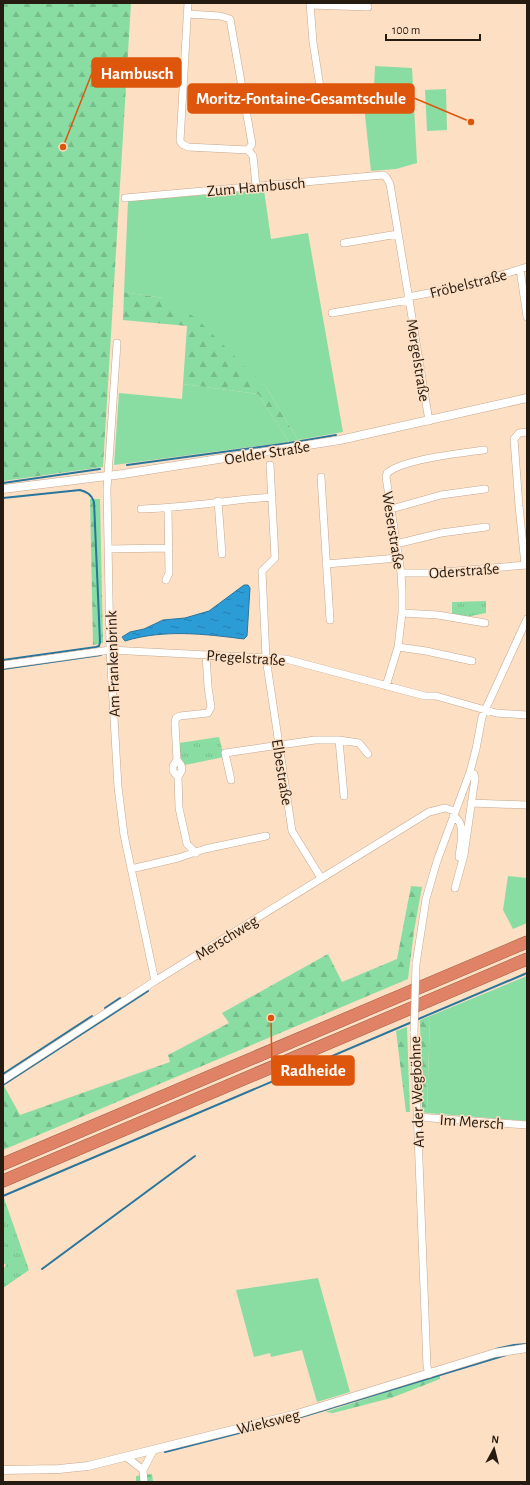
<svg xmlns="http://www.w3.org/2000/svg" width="530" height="1485" font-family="'Alegreya Sans',sans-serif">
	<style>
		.green { fill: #89dda3 }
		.forest { fill: url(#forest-firs) }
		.park { fill: url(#park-tufts) }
		.water { fill: url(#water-ripples); stroke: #2a759c }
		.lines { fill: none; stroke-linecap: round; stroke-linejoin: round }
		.stream { stroke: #2a759c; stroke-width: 2 }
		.minor-casing { stroke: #c4a88e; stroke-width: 8 }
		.tertiary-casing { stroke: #c4a88e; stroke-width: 9 }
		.motorway-casing { stroke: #9f5e48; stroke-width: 13 }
		.minor { stroke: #fff; stroke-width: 7 }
		.tertiary { stroke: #fff; stroke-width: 8 }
		.motorway { stroke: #e08265; stroke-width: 12 }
		.minor-bridge-casing { stroke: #c4a88e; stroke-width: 8; stroke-linecap: butt }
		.minor-bridge { stroke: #fff; stroke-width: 7 }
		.labels { text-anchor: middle; stroke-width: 3; stroke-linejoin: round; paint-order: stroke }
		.street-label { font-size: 16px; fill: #251b11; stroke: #fddfc4 }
		.leader { fill: none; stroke: #de560c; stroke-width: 1.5 }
		.callout-dot { fill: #de560c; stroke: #fddfc4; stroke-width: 1.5 }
		.callout { fill: #de560c; stroke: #de560c; stroke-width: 1.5 }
		.callout-label { font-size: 17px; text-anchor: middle; font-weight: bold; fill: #fff }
	</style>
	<defs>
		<pattern id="forest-firs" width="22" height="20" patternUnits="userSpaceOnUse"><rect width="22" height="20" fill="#89dda3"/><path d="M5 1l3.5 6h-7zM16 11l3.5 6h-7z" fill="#76bd8b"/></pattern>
		<pattern id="park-tufts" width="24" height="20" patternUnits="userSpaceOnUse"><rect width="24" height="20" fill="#89dda3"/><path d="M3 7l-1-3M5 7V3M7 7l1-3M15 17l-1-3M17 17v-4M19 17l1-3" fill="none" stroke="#76bd8b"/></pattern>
		<pattern id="water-ripples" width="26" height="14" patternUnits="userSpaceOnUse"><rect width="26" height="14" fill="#2c9cd7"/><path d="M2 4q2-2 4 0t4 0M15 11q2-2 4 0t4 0" fill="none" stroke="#257ead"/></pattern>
	</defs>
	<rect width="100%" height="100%" fill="#fddfc4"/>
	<path class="green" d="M375,66l37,2 5,95 -21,6 -25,2 -7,-65 -3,-5 -2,-15 15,1z
		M446,89l1,41 -20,1 -2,-41z
		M264,190l7,49 37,-6 35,199 -45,8 -32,-53 -103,-89 -39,-6 4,-91z
		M183,384l75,10 31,48 -175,23 5,-72 63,6z
		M508,876l19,2v45l-14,6 -10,-19z
		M527,976v145l-100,-8 3,-97z
		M318,1278l32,114 -33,10 -15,-52 -31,7 -1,-4 -16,4 -18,-67z"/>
	<path class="forest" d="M3,3h128l-28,464 -100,14z
		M124,292l39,6 33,20 70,69 32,53 -9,2 -31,-48 -75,-10 4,-58 -64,-6z
		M90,499h10l3,144 -10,2z
		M411,886l11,1 -8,44 -6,48 -405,171v-64h1l16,29 150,-53 -2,-7 61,-32 -7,-10 106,-59 14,28 55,-23z
		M430,1016l-3,97 -5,-1 -2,-92z
		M407,1027l3,85h-4l-10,-81z
		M440,1375v4l-49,19 -58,15 -8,-1z
		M152,1474l1,8h-17v-6z"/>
	<path class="park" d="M486,601v12l-20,4 -14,-2v-13z
		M219,737l5,20 -39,8 -5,-8 -1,-14z
		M4,1198l25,72 -26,18v-18l3,-5 -3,-3v-63z"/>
	<path class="water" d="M244,585h4l2,3 -3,48 -3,3c-39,-5 -80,-10 -119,2l-3,-4 8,-5 14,-3 19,-9 22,-2 24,-7z"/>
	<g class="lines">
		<path class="stream" d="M127,465l162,-22 47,-8
			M3,483l97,-14
			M3,498l77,-8c7,2 11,4 14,12l6,140 -1,4 -3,1 -93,13
			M3,669l98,-14
			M105,1008l15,-10
			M416,1020l111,-47
			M3,1074l89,-58
			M3,1085l145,-94
			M3,1196l409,-174
			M42,1269l153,-113
			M496,1349l18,-4 13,-1
			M165,1452l133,-34 208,-63"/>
		<g class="minor-casing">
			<path id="minor" d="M188,3l-8,138 2,3 6,3 60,3
				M310,3l3,39 7,45 4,6 28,1
				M310,5l58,2
				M187,14l33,2 10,3 22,125 -4,6
				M248,150l5,6 3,30
				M125,198l258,-23 3,2 4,7 39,237
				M344,243l54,-9
				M520,269l7,48
				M408,297l58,-11 61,-19
				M332,313l77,-13
				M117,343l-10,146 3,161 4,68 4,69 6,48 31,146
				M270,465l5,93 -13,13 4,87 26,173 29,47
				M321,477l9,143
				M218,501l4,53
				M141,509c44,-1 87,-9 131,-12
				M391,509l50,-14 44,-6
				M396,544l45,-11 45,-6
				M108,549l61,-1
				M326,564l72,-6
				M525,565l-6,-59 -5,-67 5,-6 8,-1
				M401,573h31l95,-8
				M166,580l3,-7 -1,-65
				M402,613l36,2 47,8
				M398,647l28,4 46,10
				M3,665l107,-15 176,9 139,37h11l60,17 31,2
				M386,686l12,-39 4,-34v-22l-1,-18 -15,-96 1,-4c17,-14 74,-20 97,-23
				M339,740l5,56
				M177,760l4,5 1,5 -4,7 1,31 8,36 9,9
				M178,777l-5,-6v-5l4,-6 -2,-37 1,-5 4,-2 28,-3 3,-6 -3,-20 -2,-32
				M231,780l-6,-27 90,-13h24l20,3 9,11
				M471,803l56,2
				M453,816c14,6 7,29 6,41
				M131,869l47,-11 27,-9 61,-13
				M455,888l9,-33 11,-77 -1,-4 -4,-2
				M416,964l10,-65 11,-38 33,-89 6,-23 6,-32 45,-98
				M414,1032l13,334 2,8
				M3,1080l152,-99 274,-169 16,-4 10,3
				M417,1117l110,8
				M129,1456v3l14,11
				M144,1482l-1,-12 9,-17v-2"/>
		</g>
		<g class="tertiary-casing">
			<path id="tertiary" d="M3,489l120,-15 217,-34 187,-42
				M3,1470l56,-1 29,-3 209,-52 198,-61 32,-5"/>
		</g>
		<g class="motorway-casing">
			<path id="motorway" d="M3,1164l524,-222
				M3,1181l524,-222"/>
		</g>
		<use href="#minor" class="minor"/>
		<use href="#tertiary" class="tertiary"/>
		<use href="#motorway" class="motorway"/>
		<g class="minor-bridge-casing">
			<path id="minor-bridge" d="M414,1032l2,-68"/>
		</g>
		<use href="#minor-bridge" class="minor-bridge"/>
	</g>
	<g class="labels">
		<g class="street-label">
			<text transform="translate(256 186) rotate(-5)" y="6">Zum Hambusch</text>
			<text transform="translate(468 283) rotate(-14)" y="6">Fröbelstraße</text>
			<text transform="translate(419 360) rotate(81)" y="6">Mergelstraße</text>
			<text transform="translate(267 452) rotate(-9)" y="6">Oelder Straße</text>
			<text transform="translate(394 530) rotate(81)" y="6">Weserstraße</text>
			<text transform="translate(464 570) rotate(-4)" y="6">Oderstraße</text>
			<text transform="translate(246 657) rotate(4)" y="6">Pregelstraße</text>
			<text transform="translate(112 664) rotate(-92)" y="6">Am Frankenbrink</text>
			<text transform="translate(283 772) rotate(81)" y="6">Elbestraße</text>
			<text transform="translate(226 937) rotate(-32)" y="6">Merschweg</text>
			<text transform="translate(416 1092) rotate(-92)" y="6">An der Wegböhne</text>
			<text transform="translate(472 1121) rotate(4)" y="6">Im Mersch</text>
			<text transform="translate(268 1421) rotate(-14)" y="6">Wieksweg</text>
		</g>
	</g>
	<path class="leader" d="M63 147L92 73M471 122L414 98M271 1018L272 1070"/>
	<g class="callout-dot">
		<circle cx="63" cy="147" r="4"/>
		<circle cx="471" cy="122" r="4"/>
		<circle cx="271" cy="1018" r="4"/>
	</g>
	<g class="callout">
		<rect x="92" y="58" width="89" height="29" rx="4"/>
		<rect x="188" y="84" width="226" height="29" rx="4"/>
		<rect x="272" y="1056" width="82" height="29" rx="4"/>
	</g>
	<g class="callout-label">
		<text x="137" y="79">Hambusch</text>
		<text x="301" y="104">Moritz-Fontaine-Gesamtschule</text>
		<text x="313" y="1076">Radheide</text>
	</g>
	<rect width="530" height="1485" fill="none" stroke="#251b11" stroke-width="8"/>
	<g transform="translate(494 1449) rotate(7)" stroke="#fddfc4" stroke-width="3" paint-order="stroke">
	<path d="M0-3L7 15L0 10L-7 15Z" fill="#251b11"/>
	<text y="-6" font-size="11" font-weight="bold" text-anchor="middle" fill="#251b11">N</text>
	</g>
	<path d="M386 34v6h94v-6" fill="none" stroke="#251b11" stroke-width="2"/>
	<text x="392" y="34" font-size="12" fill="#251b11" stroke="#fddfc4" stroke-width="3" paint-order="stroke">100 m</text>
</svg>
